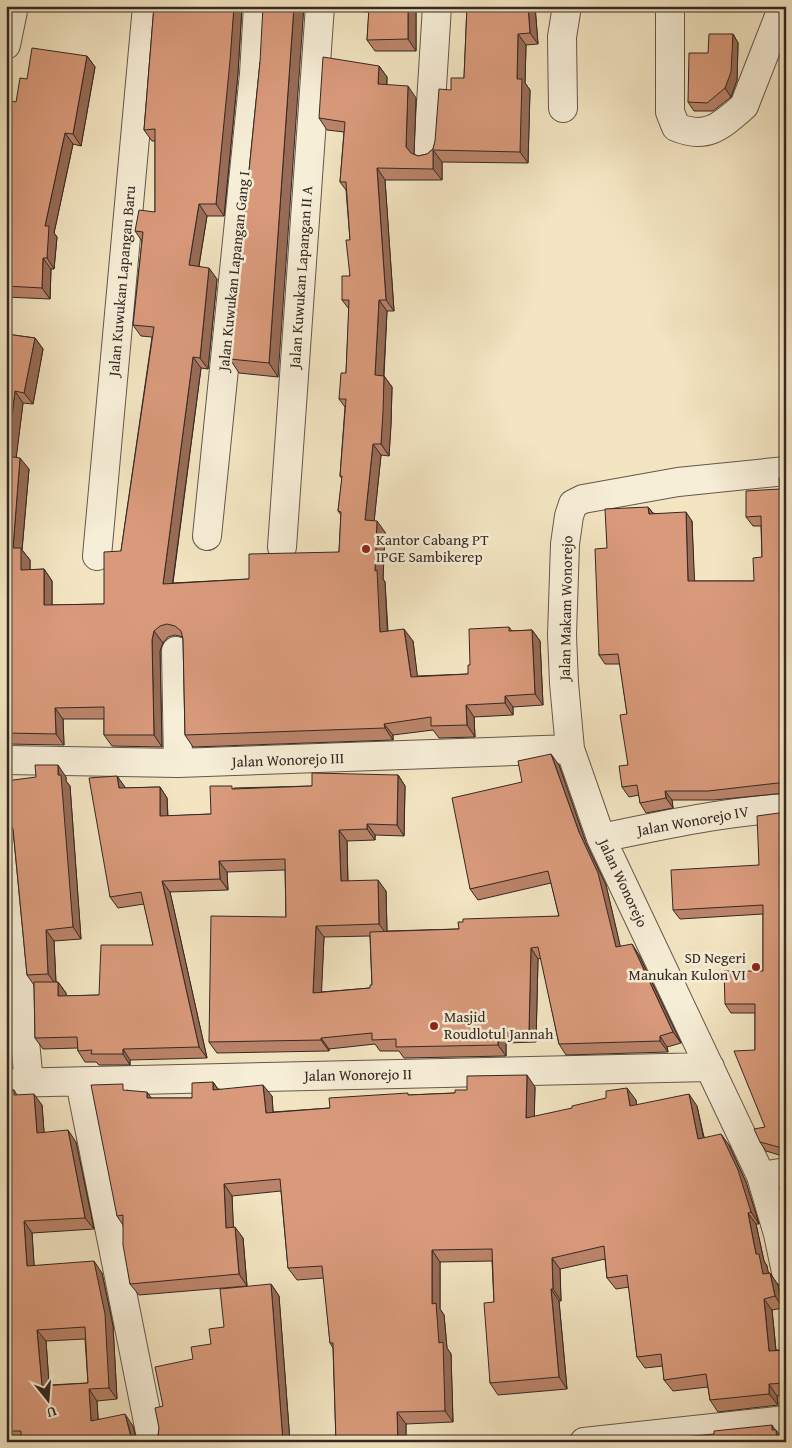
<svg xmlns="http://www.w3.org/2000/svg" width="792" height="1448" font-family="'Gentium Book Plus',serif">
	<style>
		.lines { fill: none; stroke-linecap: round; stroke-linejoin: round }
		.minor-casing { stroke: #64574b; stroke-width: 30 }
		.minor { stroke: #f7eed7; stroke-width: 28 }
		.wall { fill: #bb846a; stroke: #342823; fill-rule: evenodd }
		.shaded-wall { fill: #986c56; stroke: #342823 }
		.building { fill: #d99a7b; stroke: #342823; fill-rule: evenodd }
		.poi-dot { fill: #8f2418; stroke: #f7eed7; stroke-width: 2 }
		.labels { text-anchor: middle; stroke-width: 5; stroke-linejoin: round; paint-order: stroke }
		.street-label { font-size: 15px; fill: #342823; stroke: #f7eed7 }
		.poi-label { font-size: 15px; fill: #342823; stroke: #f7eed7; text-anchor: start }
	</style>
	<rect width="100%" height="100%" fill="#f3e5c2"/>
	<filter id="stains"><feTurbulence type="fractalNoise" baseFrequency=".004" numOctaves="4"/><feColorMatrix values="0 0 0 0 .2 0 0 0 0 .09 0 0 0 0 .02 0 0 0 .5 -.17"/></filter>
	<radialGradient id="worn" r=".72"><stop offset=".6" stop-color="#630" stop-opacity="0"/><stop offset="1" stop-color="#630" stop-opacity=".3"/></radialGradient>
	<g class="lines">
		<g class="minor-casing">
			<path id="minor" d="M670,6v106l6,15c31,13 45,-1 68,-21l39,-100
				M6,45l8,-39
				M563,108l-1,-71 5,-31
				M428,152l9,-146
				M786,471l-108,11 -95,17 -10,5 -4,12 -4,28 -3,91 2,48 6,66 31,89 160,338 17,58 8,38
				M207,536l47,-462 4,-68
				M282,547l38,-541
				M97,556l50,-550
				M176,651l2,112
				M6,760l172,3 392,-14
				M601,838c62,-13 122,-26 185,-30
				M6,843l23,240
				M80,1082l72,360
				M6,1083l704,-16
				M761,1176l25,-4
				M584,1442l202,-22"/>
		</g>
		<use href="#minor" class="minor"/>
	</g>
	<path class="wall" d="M154,6h88l-4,67 -14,143h-17l-8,50 18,13 -9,90 -7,-1 -28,215 76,-4 90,-27 2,-37 -3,-4 4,-32 -2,-3 5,-69 -6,-8 7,-26 3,-64 -7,-9 8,-24v-36l-4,-50 -6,-8 4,-50 -17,-2 -8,-12 60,-52 8,11v8l29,13 -2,56 4,2 9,-2 6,-5 18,-59 13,-12 3,-72h68l3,38 -12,1 -1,38 5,7 -2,73 -86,-1v18h-57l9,131h-7l-3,65 8,11 -1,37 -2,32 -8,-1 -7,66 11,11 -2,47 2,3 3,49 25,10 4,35 51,-2 2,-9 39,-38 3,4 20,-1 8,11 3,64 -30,2v8l-39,2 1,20 -36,1 -6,-8 -40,5v5l-200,7 -8,-12 -2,-96v-2l-8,-2 -7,2 -5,6 -3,8 2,96 -50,-1 -8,-11v-16h-41l1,26 -58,-1v-410l29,4 8,11 -10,55 -10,-1 -7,54 13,12 -7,81 8,10v10l14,-1 8,12v24l52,-1 17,-53 31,-214 -11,-1 -8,-11 9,-84 -7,-10 20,-19v-71h-3l-8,-11z
		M337,6h85l-1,1h-5v44h-41l-8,-11 2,-28 -29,-2z
		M733,34l5,9 -1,37 -6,17 -18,14h-19l-6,-9 20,-49z
		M87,56l8,11 -14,79 -8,-2 -19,89 3,4 -3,32h-3l-1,30 -44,-2v-171l21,-47z
		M260,62l18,315 -39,-4 -9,-14z
		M786,477v316l-72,7h-42l1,8 -27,5 -6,-10 -1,-8 -10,2 -7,-10 6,-22 -1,-51 -7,-50h-15l-6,-9 49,-148 5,6 39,8 2,60h60l8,-24 -1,-31h-8l-7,-9 34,-28z
		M559,765l27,78 20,42 14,61 19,9 42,88 -14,4 1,5 -102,3 -7,-11 -18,-86 -3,1 -2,83 -30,1v13l-102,2 -5,-7h-19l-5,-7 -46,5v2l-112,2 -8,-11 77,-125 -1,-47 -58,2 1,18 -58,2 37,166 -77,2v5h-31l-3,-3h-11l-7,-11v-3l-35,1 -8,-11 -1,-53 -7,-10 -14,-145 -1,-1 -6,-1v-47l60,-4v4l4,5 11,153 -27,2 2,41h2l8,11v3l33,-1 54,-50 -9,-41 -26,4 -8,-11 7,-121 8,12 35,-1 7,11 1,18 43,-2 23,-26 78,-2 86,-11 7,11 -1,50 -29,-1v5l-28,1 1,40 38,10 1,40 72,-2 100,-13 -8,-33 -73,17 -8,-11 52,-107zM370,936l2,49 -2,3 -49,4 3,-55z
		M786,812v345l-20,-6 -6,-9 5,-15 -10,-77v-37h-24l-6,-9 38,-33v-57l-83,5 -7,-9 86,-45z
		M213,1082l5,7 54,7 1,16 57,-4 79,-13 46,-2 80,-6 -1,30 102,-17v5l61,1 7,31 25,8 17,37 13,42h-3l8,37 3,5 1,7h2l8,12 5,23 -11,2 4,40h10v45l-9,1 1,9 -60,7 -8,-12 -2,-13 -35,4 -9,-11 -1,-14 -18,2 -8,-11 -8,-70 -13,2 -9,-11 -2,-19 -45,10 1,32h-2l8,88 -69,6 -8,-12 4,-81 -2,-41 -52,1v47l4,6 3,33 4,6 2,68 -47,2v18h-70l-3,-94 -3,-5 -6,-65 -27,2 -9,-12 -7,-77 -49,5 1,31 10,11 4,48 -108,9 -9,-11 -7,-59 -6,-9 10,-126 24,8h41z
		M6,1090h8l3,5 25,10 2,28 32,9 18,87 -62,4 2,33 68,7 11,53 4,73 -20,2 1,18 35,7 4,16h-131zM85,1339l3,44 -39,2 -3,-44z
		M271,1284l8,12 11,146h-136l4,-6 5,-30 30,-47 18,-15 13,-17z"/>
	<path class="shaded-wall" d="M234,6h8l-4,67 -14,143 -8,-12z
		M294,6h10l-26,371 -9,-14z
		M408,6h7l1,1v44l-8,-12z
		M528,6h7l3,38 -8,-11z
		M518,34l8,11 -1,38 5,7 -2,73 -8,-11 -3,-73z
		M733,34l5,9 -1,37 -6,17 -6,-9z
		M87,56l8,11 -14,79 -8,-12z
		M379,66l8,11 -1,19 -8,-12z
		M408,86l8,12 -2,60 -8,-11z
		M65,133l8,11 -19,89 3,4 -3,32 -7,-11 -2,-32z
		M433,150l9,12v18l-9,-11z
		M377,168l8,12 9,131 -8,-11z
		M199,204l8,12 -10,61 -8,-12z
		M43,258l8,11 -1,30 -8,-11z
		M209,268l8,11 -9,90 -8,-11z
		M379,300l8,11 -4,76 -8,-12z
		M35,338l8,11 -10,55 -9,-11z
		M193,357l8,11 -30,227 -8,-11z
		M384,376l8,11 -1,37 -2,32 -8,-12z
		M15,391l8,12 -8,65 -8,-12z
		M373,444l8,11 -8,77 -8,-12z
		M20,458l9,11 -7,81 8,10v21l-9,-11 -8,-22z
		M648,507l7,9 -6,-2z
		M686,512l6,9 3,70 -7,-10z
		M377,521l8,11 -2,47 2,3 3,62 -8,-12 -5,-61z
		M44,569l8,12v35l-8,-11z
		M404,629l9,12 6,47 -8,-11z
		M532,630l8,11 3,64 -8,-11z
		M154,631l9,12 -3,8 2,96 -8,-12 -2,-95z
		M505,696l8,11v8l-8,-12z
		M466,705l8,12 1,20 -8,-12z
		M55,708l8,11 1,26 -8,-11z
		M384,724l9,11v5l-8,-12z
		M551,754l8,11 27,78 20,42 17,73 -7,-11 -37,-115z
		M58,765l8,12v4l4,5 11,153 -8,-12z
		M398,775l7,11 -1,50 -7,-11z
		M117,776l8,11 2,12 -8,-11z
		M160,787l7,11 1,29 -8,-11z
		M665,791l7,9 1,8 -7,-10z
		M367,824l8,11v5l-8,-11z
		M339,830l8,11 1,51 -7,-11z
		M219,861l8,11 1,18 -8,-11z
		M378,880l8,11 1,44 -8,-11z
		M162,881l8,11 37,166 -8,-11z
		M316,926l8,11 -3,67 -8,-11z
		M46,930l8,11 2,44 -8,-11z
		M632,944l7,11 42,88 -8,-11z
		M531,948l7,11 -2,83 -7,-11z
		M58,982l8,11v14l-8,-11z
		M498,1032l8,11v13l-8,-11z
		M660,1036l7,11 1,5 -8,-11z
		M321,1038l8,11v2l-8,-11z
		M123,1049l7,11v5l-7,-11z
		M527,1075l8,12 -1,43 -8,-12z
		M213,1082l8,12 -8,-4z
		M263,1085l9,11 2,29 -8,-12z
		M627,1088l9,12 2,18 -8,-12z
		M147,1092l8,11 -8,-5z
		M34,1094l8,11 3,40 -8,-12z
		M689,1094l8,12 9,44 -8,-11z
		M68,1130l8,12 18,87 -9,-11z
		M721,1134l8,11 17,37 13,42 -8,-12z
		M224,1184l8,12 2,43 -8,-11z
		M748,1213l8,11 8,37 3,5 4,19 -8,-11 -7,-20z
		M24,1221l8,12 3,45 -8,-12z
		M235,1227l8,11 4,48 -8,-12z
		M432,1250l8,12v47l4,6 3,33 4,6 2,68 -8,-11 -6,-68 -7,-39z
		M552,1258l8,11 1,32 -8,-12z
		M94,1261l8,12 11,53 4,73 -8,-11z
		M770,1273l8,12 5,23 -8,-12z
		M271,1284l8,12 11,146h-7z
		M551,1289l8,12 8,88 -8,-12z
		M764,1299l8,11 5,52 -8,-11z
		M37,1330l9,11 4,56 -8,-11z
		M769,1384l8,12 1,9 -9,-11z
		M89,1389l8,12 2,31 -8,-11z
		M397,1412l9,12v18h-8z
		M125,1414l8,12 4,16h-4z
		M772,1425l4,6v-1l9,12h-8l-5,-12z"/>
	<path class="building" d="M154,6h80l-4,55 -14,143h-17l-10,61 20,3 -9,90 -7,-1 -30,227 86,-5v-25l90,-2 2,-40 -3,-1 4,-35h-2l6,-77h-7l2,-26h5l3,-73h-7v-24h8l-4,-36h4l-4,-58h-6l5,-60 -26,-4 4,-61 56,9 -1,18 30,2 -2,61 5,6 7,3 9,-2 6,-5 2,-8 4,-52 12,1v-12h13l3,-72h61l2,27 -12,1 -1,45h5l-2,73 -87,-2v19l-56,-1 9,132h-7l-4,75 9,1 -1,36 -2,32h-8l-8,76 12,1 -2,50 2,-1 3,62 24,-3 7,48 57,-3v-9h2l-1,-36 40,-2v4l23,-1 3,64 -30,2v7l-39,2 1,20 -36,1v-9l-47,7 1,4 -200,7 -2,-96 -2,-8 -6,-5 -8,-2 -7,2 -6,5 -2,9 2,95h-50v-28l-49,1 1,26 -50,-1v-399l29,4 -11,55 -9,-2 -8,65 13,2 -7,90h8v22l23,-1v36l60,-1v-52l17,-1 33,-224 -21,-2 10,-93 -8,-1 4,-21 16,2v-83l-11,1z
		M263,6h31l-25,357 -39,-4 30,-297z
		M369,6h39v33l-41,1z
		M709,34h24l-2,38 -6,16 -18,15 -19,-1 1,-49h19z
		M32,48l55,8 -14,78 -8,-1 -20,93h4l-2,32h-4l-1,30 -36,-2v-160l4,-25 6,1 4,-24 7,1z
		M786,477v308l-8,-2 -70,8h-43l1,7 -26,5 -3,-18 -15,2 -3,-21 9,-1 -8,-50 7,-1 -9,-60 -19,1 -4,-106 12,-1 -2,-39 43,-2 1,7 37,-2 2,69h66l-1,-23 9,-1 -1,-41 -15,1v-26l34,-2 -1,-11z
		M551,754l28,78 19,41 18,74 16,-3 41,88 -13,4v5l-101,3 -21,-97 -7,1 -2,83 -31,1v13l-102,2v-8l-24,1v-7l-51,5v2l-112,2 2,-126 75,1 -1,-58 -66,2 1,18 -58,2 37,166 -76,2v5h-32l1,-4 -14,1 -1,-14 -42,1 -1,-56h24v14l41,-1 2,-50h52l-12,-53 -31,5 -21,-119 28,-2 2,12 41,-1v29l51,-2 -1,-28h22v3l80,-3v-13l86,2 -1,50 -30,-1v5l-28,1 2,51 37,-1 1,44 -63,2 -3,67 57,-5v-3h2l-2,-53 89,-3 -1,-7h5v-3l96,-3 -11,-45 -78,18 -18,-91 70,-16 -4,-21z
		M35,765h23v10h3l12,152 -27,3 2,44 -21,1 -14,-146 -3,-7 -4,-3v-38l30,-4z
		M786,812v337l-26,-7 -6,-13 11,-2 -31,-76 21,-1v-46h-30l-1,-33h39v-66l-90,5 -2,-40 88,-5 -2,-49z
		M527,1075l-1,43 46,-10v-2l34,-8v-7l21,-3 3,18 59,-12 9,45 23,-5 17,36 13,42 -3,1 8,41h3l4,20 7,-1 5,23 -11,3 5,52 17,-1v33l-17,1v10l-59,6 -4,-26 -42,6 -3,-26 -24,3 -10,-82 -20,3 -3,-32 -52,12 1,31h-2l8,88 -69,6 -6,-80 10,-1 -2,-53 -60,1v54l4,-1 3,40 4,-1 2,69 -48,1 1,30h-62l-3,-99h-3l-8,-77 -34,2 -8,-89 -56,5 2,44 9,-1 4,47 -109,10 -7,-39v-30l-6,1 -26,-131 32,-1v6l24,2v6h45v-15l21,-1v8l50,-5 3,28 64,-5 -1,-10 79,-5v2l47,-2v-3h12v-14z
		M6,1090h8v5l20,-1 3,39 31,-3 17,88 -61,3 3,45 67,-5 11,53 4,74 -20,1 2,32 34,-7 7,27 2,1h-113v-11h-15zM85,1327l3,56 -46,3 -5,-56z
		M271,1284l12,158h-69v-3l-12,3h-48l4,-6 1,-8 -4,-20 8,-2 -8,-39 38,-8 -2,-12 20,-3 -2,-15 15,-2 -4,-38z
		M772,1425v5h4l1,12h-145l82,-8v-3z"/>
	<g class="poi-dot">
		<circle cx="366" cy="549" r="5"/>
		<circle cx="756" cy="967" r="5"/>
		<circle cx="434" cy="1026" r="5"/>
	</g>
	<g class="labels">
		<g class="street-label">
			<text transform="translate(234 271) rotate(-84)" y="5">Jalan Kuwukan Lapangan Gang I</text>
			<text transform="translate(301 277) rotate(-86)" y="5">Jalan Kuwukan Lapangan II A</text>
			<text transform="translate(122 281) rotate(-85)" y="5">Jalan Kuwukan Lapangan Baru</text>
			<text transform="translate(566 608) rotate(-89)" y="5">Jalan Makam Wonorejo</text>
			<text transform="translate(288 760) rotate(-2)" y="5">Jalan Wonorejo III</text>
			<text transform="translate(693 821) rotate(-10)" y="5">Jalan Wonorejo IV</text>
			<text transform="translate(623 883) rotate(65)" y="5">Jalan Wonorejo</text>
			<text transform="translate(358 1075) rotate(-1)" y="5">Jalan Wonorejo II</text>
		</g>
		<g class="poi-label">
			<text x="376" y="545">Kantor Cabang PT<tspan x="376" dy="17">IPGE Sambikerep</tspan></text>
			<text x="746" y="963" text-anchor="end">SD Negeri<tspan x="746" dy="17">Manukan Kulon VI</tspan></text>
			<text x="444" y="1022">Masjid<tspan x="444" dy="17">Roudlotul Jannah</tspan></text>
		</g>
	</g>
	<rect width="792" height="1448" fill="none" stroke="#f3e5c2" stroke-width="25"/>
	<rect x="8" y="8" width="777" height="1433" fill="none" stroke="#342823" stroke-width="2.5"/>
	<rect x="12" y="12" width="767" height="1423" fill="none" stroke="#342823"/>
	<g transform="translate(48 1400) rotate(163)" stroke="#f7eed7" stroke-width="4" paint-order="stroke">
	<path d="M0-4L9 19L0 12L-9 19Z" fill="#342823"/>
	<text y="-8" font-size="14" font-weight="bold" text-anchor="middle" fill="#342823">U</text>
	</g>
	<rect width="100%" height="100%" filter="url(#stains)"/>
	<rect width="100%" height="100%" fill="url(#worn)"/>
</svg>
